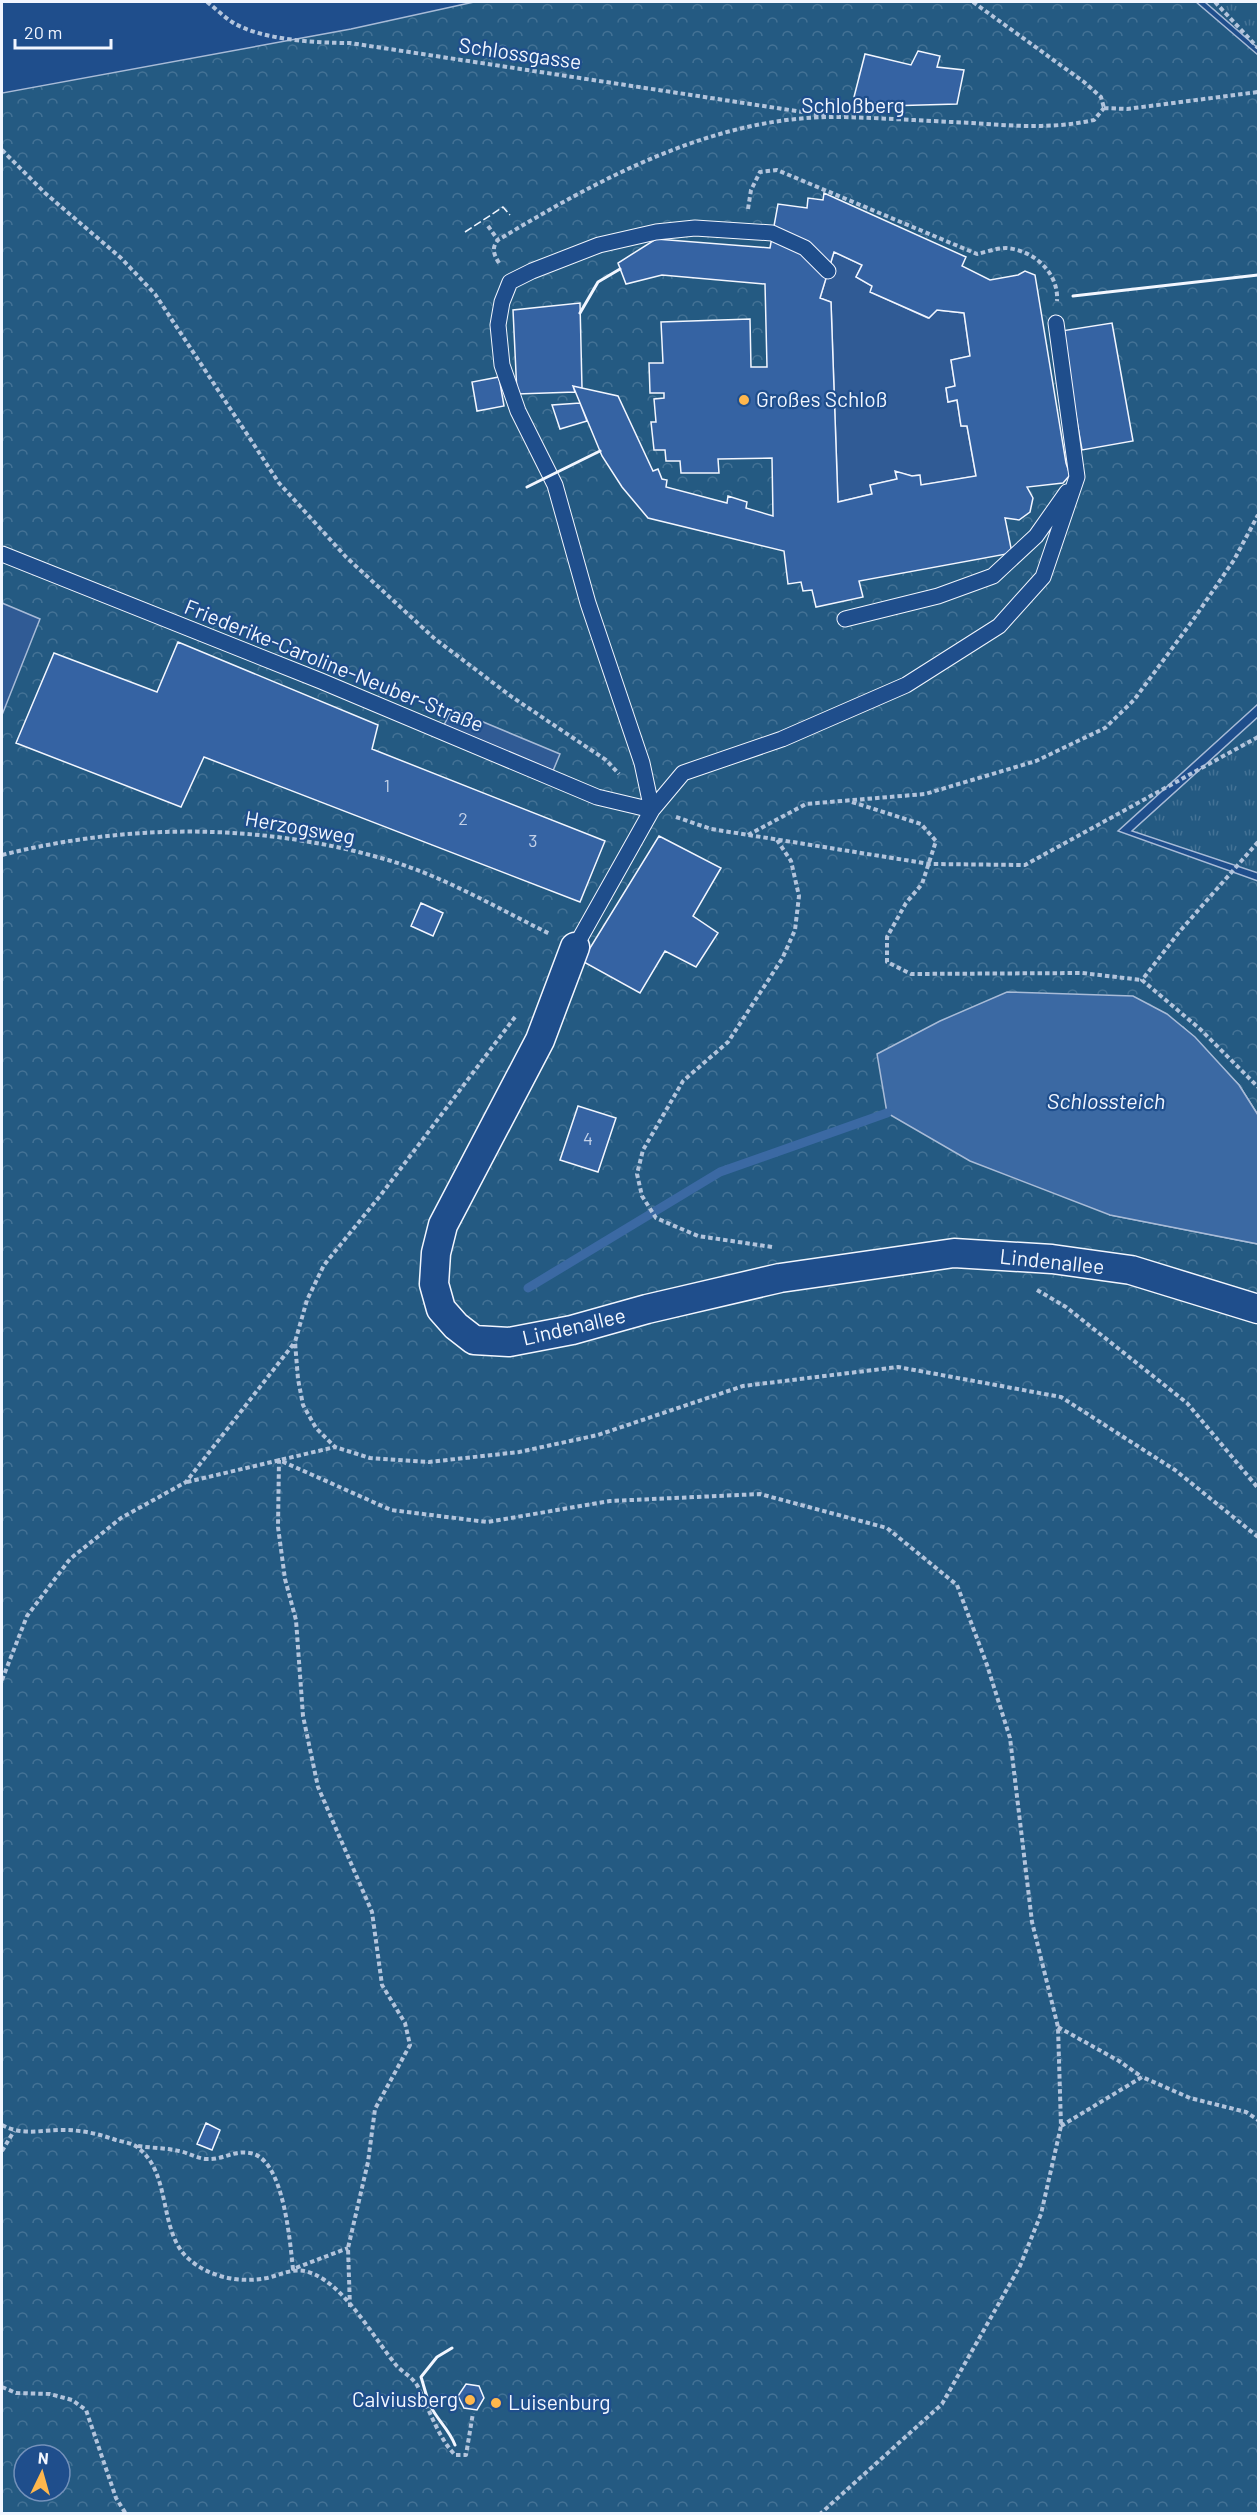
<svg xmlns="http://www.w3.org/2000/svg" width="1260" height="2515" font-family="Barlow,sans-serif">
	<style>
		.grass { fill: url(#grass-tufts); stroke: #a8bbd7; stroke-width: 1.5 }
		.forest { fill: url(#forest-crowns); stroke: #a8bbd7; stroke-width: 1.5; fill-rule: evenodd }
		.parking { fill: #305b95; stroke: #a8bbd7; stroke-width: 1.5 }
		.water { fill: #3b69a3; stroke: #a8bbd7; stroke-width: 1.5 }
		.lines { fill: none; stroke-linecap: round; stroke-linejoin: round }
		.stream { stroke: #3b69a3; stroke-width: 9 }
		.building { fill: #3563a3; stroke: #f2f6ff; stroke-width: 1.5; fill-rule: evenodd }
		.lane-casing { stroke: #f2f6ff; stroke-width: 17 }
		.street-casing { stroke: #f2f6ff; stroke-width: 31 }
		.path { stroke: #b3c4dc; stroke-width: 4; stroke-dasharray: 4.5 3; stroke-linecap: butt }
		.lane { stroke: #1f4e8c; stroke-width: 15 }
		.street { stroke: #1f4e8c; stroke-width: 28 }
		.fence { stroke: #f2f6ff; stroke-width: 1.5; stroke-dasharray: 8 3; stroke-linecap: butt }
		.wall { stroke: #f2f6ff; stroke-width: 3 }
		.poi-dot { fill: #ffb74d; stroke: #1f4e8c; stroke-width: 2 }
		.labels { text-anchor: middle; stroke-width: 4.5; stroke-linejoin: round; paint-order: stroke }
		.number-label { font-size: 18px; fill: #c3d1e8 }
		.street-label { font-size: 21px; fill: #f2f6ff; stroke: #1f4e8c }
		.poi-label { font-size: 21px; fill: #f2f6ff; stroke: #1f4e8c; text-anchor: start }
		.water-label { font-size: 22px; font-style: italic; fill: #f2f6ff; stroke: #1f4e8c }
	</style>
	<defs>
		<pattern id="grass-tufts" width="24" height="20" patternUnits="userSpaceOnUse" patternTransform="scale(1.5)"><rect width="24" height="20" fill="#245a82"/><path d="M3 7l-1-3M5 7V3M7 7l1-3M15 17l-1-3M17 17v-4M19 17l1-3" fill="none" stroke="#447295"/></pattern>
		<pattern id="forest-crowns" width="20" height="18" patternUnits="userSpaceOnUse" patternTransform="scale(1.5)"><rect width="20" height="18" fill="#245a82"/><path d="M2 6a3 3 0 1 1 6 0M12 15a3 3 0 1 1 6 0" fill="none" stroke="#447295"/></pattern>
	</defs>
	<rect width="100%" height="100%" fill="#1f4e8c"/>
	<path class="grass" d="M1205,2h53v46z
		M1258,717v156l-126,-42z"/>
	<path class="forest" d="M474,2h722l62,53v649l-140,127 140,50v234l-19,-30 -56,-58 -73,188 148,29v1269l-1256,1v-2421l349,-64zM24,2455h36v36h-36z"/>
	<path class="parking" d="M834,252l28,13 -6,12 16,9 -1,6 57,26 9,-8 27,3 6,43 -19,4 4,26 -9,2 2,14 9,-2 4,26h6l9,50 -55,9 -2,-10 -7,1 -16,-4 1,7 -27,6 2,9 -34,8 -7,-200 -11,-4z
		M2,603l38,16 -38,96z
		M452,709l108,45 -10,24 -110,-45z"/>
	<path class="water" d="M1007,992l126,4 34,18 28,23 44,48 19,30v129l-148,-29 -140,-54 -83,-48 -10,-59 63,-33z"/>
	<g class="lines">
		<path class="stream" d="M528,1288l192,-116 167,-59"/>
	</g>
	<path class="building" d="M918,51l22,5 -3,11 27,3 -7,34 -71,2 -32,-9 11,-43 46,11z
		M824,193l142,64 -4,9 28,14 28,-5 7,-4 10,4 31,188 4,12 -7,8 -36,4 6,11 -3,14 -11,8 -14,-2 7,35 -153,28 4,16 -47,10 -4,-17 -9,1 -2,-9 -13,2 -4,-33 -136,-33 -26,-31 -20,-31 -29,-70 45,10 35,75 5,-2 4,10 5,1 -1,7 61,16 1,-7 19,6 -1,6 27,8 -1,-58 -54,1 1,14h-38l-1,-12h-14l-1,-11h-11l-3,-28h5l-2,-23 10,-1v-5h-14l-1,-30h14l-2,-41 89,-3 1,48h16l-2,-83 -103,-9 -36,9 -8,-21 38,-24 114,9 8,-44 29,4 1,-10 15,2zM834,252l28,13 -6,12 16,9 -2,6 59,26 8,-8 27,3 6,43 -19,4 4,26 -9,2 2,14 9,-2 4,26h6l9,50 -55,9 -1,-10 -8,1 -17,-5 2,8 -27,6 2,9 -34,8 -7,-200 -11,-4z
		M580,303l2,85 -9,-2 2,6 -58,2 -4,-84z
		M1112,323l21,118 -51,9 -21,-119z
		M499,377l5,29 -27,5 -5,-29z
		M580,403l7,18 -27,8 -8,-24z
		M178,642l200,83 -6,24 233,92 -25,61 -376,-145 -23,50 -165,-64 38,-90 103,39z
		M659,836l62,32 -28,48 25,17 -22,34 -31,-16 -25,42 -58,-32z
		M421,903l22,10 -10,23 -22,-10z
		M578,1106l38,12 -18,54 -38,-12z
		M206,2123l14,7 -8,20 -15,-6z
		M466,2384l13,2 5,12 -7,12 -13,-2 -6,-12z"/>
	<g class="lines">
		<g class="lane-casing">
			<path id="lane" d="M2,554l319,127 276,116 55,13
				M845,619l93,-23 55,-20 43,-40 31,-44
				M652,810l-10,-47 -54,-160 -33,-118 -37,-74 -16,-46 -4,-40 4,-23 8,-20 22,-11 67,-26 57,-13 39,-4 77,5 33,15 23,23
				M575,947l77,-137 31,-37 99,-34 124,-54 93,-59 44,-49 34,-100 -21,-154"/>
		</g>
		<g class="street-casing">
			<path id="street" d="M575,947l-35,93 -97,185 -7,28 -2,31 7,25 15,17 18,14 35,2 63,-12 75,-21 133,-31 174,-25 98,6 79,11 127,39"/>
		</g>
		<path class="path" d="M207,2c8,6 16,14 25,20 29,18 84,21 118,21l479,73
			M973,2l111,80 17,15 3,11
			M1215,2l43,46
			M1104,108l23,1 131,-17
			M2,150l43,43 76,65 34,36 124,189 67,74 89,82 77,58 94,63 13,14
			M748,209l3,-19 9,-18 17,-2 200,84c9,-2 20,-6 29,-6 28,2 53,25 51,53
			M488,226l10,14
			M499,263c-5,-8 -8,-15 -1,-23 103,-62 218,-125 342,-123 44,1 88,4 132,6 42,3 81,6 122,-3l10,-12
			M852,802l69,22 15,17 -14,43 -16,19 -19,34v25l24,12 171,-1 60,7
			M676,817l35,12 219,35 95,1 233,-128
			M748,835l58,-31 119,-10 111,-33 69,-33 29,-28 59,-80 41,-60 24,-45
			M1258,842l-78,89 -38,49 58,49 58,58
			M2,855c127,-32 260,-32 386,5 57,17 109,48 162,74
			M515,1017l-135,179 -56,69 -17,35 -12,42 3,37 5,26 13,23 19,19 35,11 59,4 90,-10 79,-17 145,-49 155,-19 163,30 114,73 83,67
			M772,1247l-74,-11 -42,-18 -14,-22 -5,-22 6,-24 40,-69 45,-39 54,-83 13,-29 4,-34 -8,-35 -14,-21
			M1037,1290l29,17 121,96 71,85
			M187,1482l148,-35
			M2,1680l25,-64 43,-57 51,-41 65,-36 109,-140
			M1058,2027l61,34 23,16
			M2,2125c20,11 39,5 61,5 19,0 36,4 53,10 7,2 16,3 21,7 36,26 20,86 53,113 21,18 51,23 77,18 23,-6 32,-14 56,1 28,18 52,60 73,86 7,8 17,12 22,22 11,22 20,50 37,68h11l7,-42
			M1061,2126l81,-49 48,21 56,14 12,8
			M138,2146c13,2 28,2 41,5 10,2 17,7 27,8 18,1 27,-9 44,-6 34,5 40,90 43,116l55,-21
			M2,2151l12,-20
			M350,2307l-2,-59 20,-86 7,-53 35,-64 -5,-22 -23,-38 -10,-73 -54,-125 -15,-71 -7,-96 -11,-41 -7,-52 1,-67 112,50 96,12 123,-21 150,-7 127,34 70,57 30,80 23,73 22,184 26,105 3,99 -20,88 -21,52 -78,138 -122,110
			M2,2387l14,6 34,1 22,6 14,10 30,88 10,16"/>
		<use href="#lane" class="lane"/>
		<use href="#street" class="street"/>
		<path class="fence" d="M465,232l38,-25 7,8"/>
		<path class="wall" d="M1073,296l185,-21
			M580,313l18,-31 22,-13
			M527,487l73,-36
			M452,2348l-15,9 -16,20c3,9 5,19 9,28 7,15 19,24 25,40"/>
	</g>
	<g class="poi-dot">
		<circle cx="744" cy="400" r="6"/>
		<circle cx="470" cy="2400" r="6"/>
		<circle cx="496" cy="2403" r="6"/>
	</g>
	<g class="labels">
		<g class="number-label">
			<text x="387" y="792">1</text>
			<text x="463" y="825">2</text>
			<text x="533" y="847">3</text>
			<text x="588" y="1145">4</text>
		</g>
		<g class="street-label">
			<text transform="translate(520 54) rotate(8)" y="7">Schlossgasse</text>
			<text x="853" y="113">Schloßberg</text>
			<text transform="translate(334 666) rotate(22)" y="7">Friederike-Caroline-Neuber-Straße</text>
			<text transform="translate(300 828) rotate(10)" y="7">Herzogsweg</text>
			<text transform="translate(1052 1262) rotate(6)" y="7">Lindenallee</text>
			<text transform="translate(574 1327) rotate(-13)" y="7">Lindenallee</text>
		</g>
		<g class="poi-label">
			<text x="756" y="407">Großes Schloß</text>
			<text x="458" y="2407" text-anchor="end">Calviusberg</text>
			<text x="508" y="2410">Luisenburg</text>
		</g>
		<g class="water-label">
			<text x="1106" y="1109">Schlossteich</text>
		</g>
	</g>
	<rect width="1260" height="2515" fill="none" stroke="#f2f6ff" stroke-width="6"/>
	<g transform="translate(42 2473) rotate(5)"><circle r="28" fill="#1f4e8c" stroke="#7391ba" stroke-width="1.5"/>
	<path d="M0-4.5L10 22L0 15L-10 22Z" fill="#ffb74d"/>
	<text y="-9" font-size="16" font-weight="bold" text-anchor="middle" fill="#f2f6ff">N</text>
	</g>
	<path d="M15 39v9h96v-9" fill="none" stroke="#f2f6ff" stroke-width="3"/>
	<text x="24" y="39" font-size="18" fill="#f2f6ff" stroke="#1f4e8c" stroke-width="4.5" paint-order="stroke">20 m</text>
</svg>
